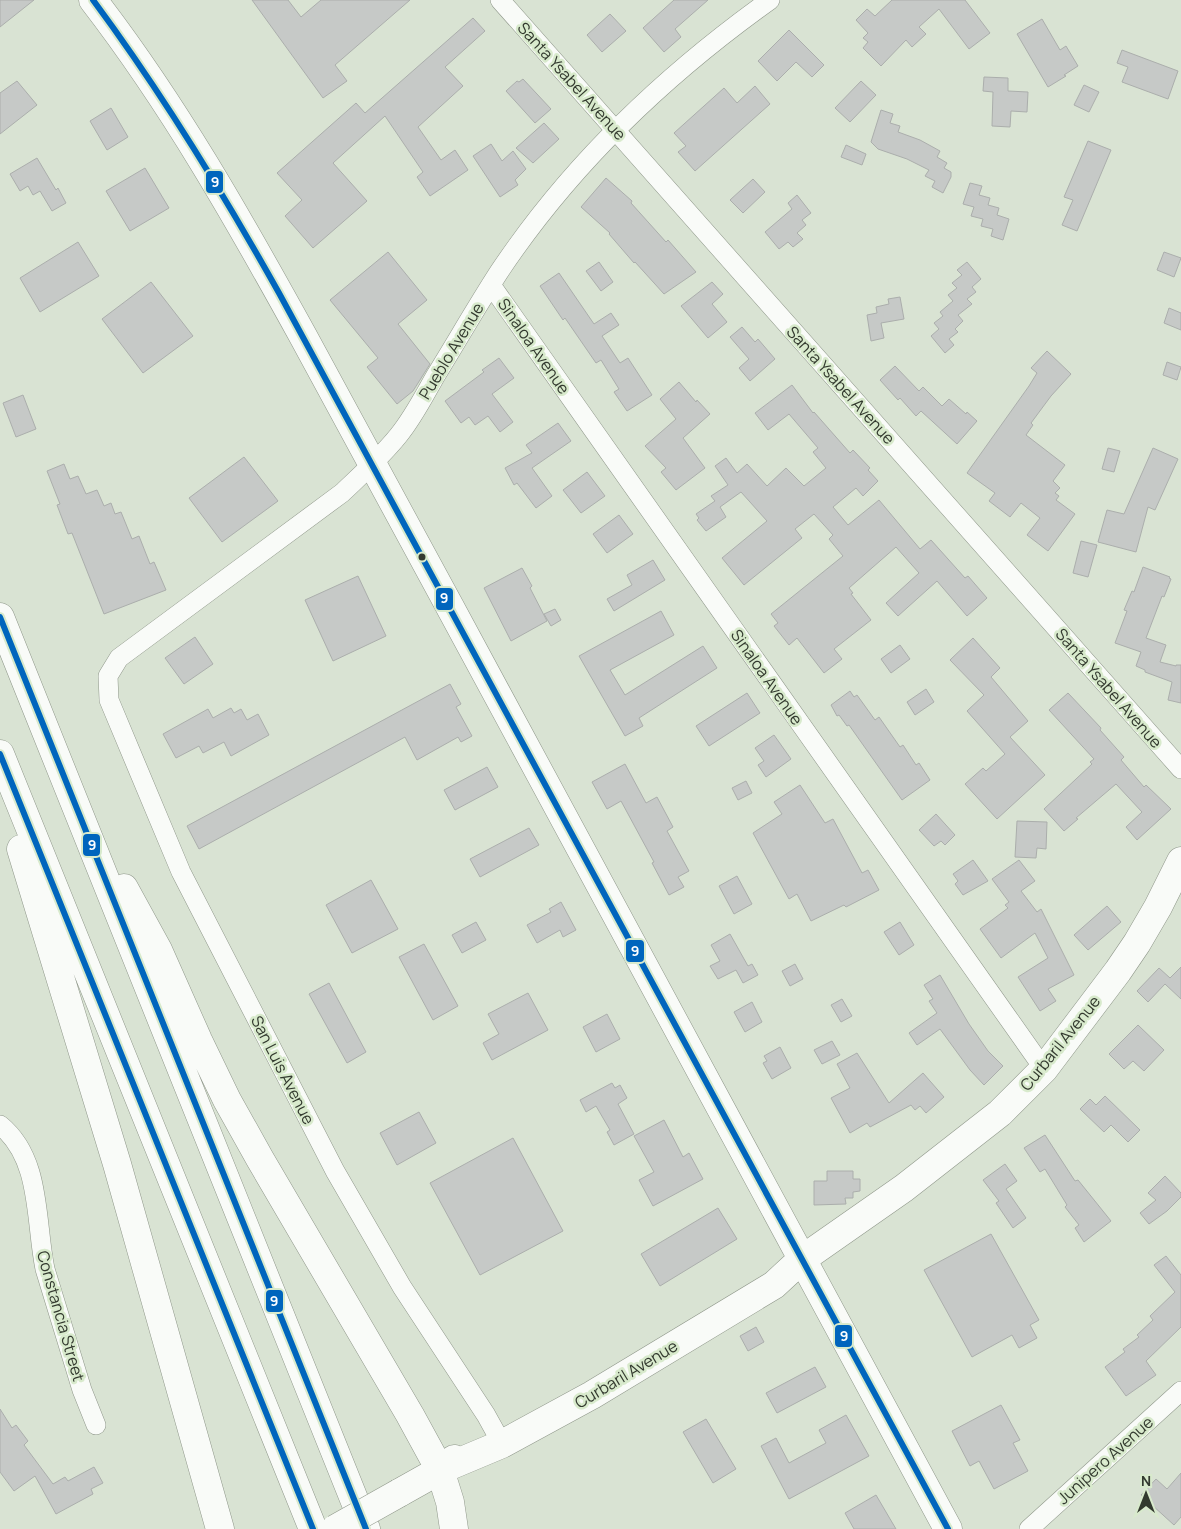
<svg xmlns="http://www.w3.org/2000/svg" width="1181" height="1529" font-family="Manrope,sans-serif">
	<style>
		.building { fill: #c6c9c7; stroke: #abaeac }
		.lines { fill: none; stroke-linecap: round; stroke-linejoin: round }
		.street-casing { stroke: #8f978a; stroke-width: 20 }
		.secondary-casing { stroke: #8f978a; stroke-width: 29 }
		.highway-casing { stroke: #8f978a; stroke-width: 29 }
		.street { stroke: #f9fbf8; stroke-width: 19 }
		.secondary { stroke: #f9fbf8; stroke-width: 28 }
		.highway { stroke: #f9fbf8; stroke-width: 28 }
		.secondary-bridge-casing { stroke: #8f978a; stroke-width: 29; stroke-linecap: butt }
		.secondary-bridge { stroke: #f9fbf8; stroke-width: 28 }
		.bus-1-casing { stroke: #d8eacc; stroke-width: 10 }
		.bus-1 { stroke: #0065bd; stroke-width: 6 }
		.bus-dot { fill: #333a2f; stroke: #d8eacc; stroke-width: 2 }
		.labels { text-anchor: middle; stroke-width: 5; stroke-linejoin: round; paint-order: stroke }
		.street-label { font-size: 16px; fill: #333a2f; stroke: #d8eacc }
		.line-badge { stroke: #d8eacc; stroke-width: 2 }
		.badge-label { font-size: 14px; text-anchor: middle; font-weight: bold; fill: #fff }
	</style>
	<rect width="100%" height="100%" fill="#d9e3d3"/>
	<path class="building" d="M0,0h34l-34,27z
		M252,0h36l13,17 20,-17h89l-75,65 12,16 -24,17z
		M674,0h34l-33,29 6,8 -17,15 -21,-24z
		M892,0h73l25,33 -21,16 -30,-40 -20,18 7,7 -14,13 -6,-7 -25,26 -18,-18 5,-6 -5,-4 5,-5 -12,-13 11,-11 8,7z
		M610,14l16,17 -24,21 -15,-17z
		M473,18l12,13 -40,36 18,19 -45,41 23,33 14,-10 13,20 -38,26 -13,-19 6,-5 -38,-56 -52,47 34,38 -54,47 -28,-32 17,-16 -25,-27 79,-70 9,10z
		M1042,19l18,31 6,-4 12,20 -14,9 2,1 -18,11 -31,-53z
		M789,30l35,35 -12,12 -16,-15 -19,19 -19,-20z
		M1122,50l56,21 -10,28 -46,-17 6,-15 -11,-4z
		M984,77l24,1v13l20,1 -1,20 -16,-1 -1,16 -18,-1 1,-34 -10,-1z
		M523,79l28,30 -16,14 -29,-32 11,-10 2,1z
		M17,81l20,24 -37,29v-41z
		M861,81l15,14 -26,27 -15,-14z
		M1084,85l15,7 -10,20 -15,-7z
		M755,86l15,18 -75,67 -17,-19 8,-6 -12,-13 50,-45 13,15z
		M111,108l17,29 -21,13 -17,-29z
		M881,110l12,4 -3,9 10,3 -2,6 22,8 20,11 -3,6 10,6 -3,5 7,4v5l-8,16 -11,-6 3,-6 -10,-5 4,-6 -22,-11 -29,-10 -7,-7z
		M544,123l15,16 -26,24 -17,-15z
		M1088,141l23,9 -34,81 -15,-6 11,-25 -9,-3z
		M491,144l11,17 11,-10 13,18 -11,11 3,5 -18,12 -27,-41z
		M846,145l20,9 -4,11 -21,-8z
		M37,158l19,32 2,-2 8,15 -14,8 -12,-20 -7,4 -5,-9 -8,5 -10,-17z
		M145,168l24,40 -39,23 -24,-40z
		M606,178l26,23 -1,2 35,39 2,-2 28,32 -32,22 -29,-32 -1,1 -25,-29 1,-1 -29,-26z
		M753,179l12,13 -22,21 -13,-13z
		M970,183l12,3 -3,9 11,3 -2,7 11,3 -2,7 12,4 -6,21 -12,-4 2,-7 -12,-3 2,-7 -12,-3 3,-9 -11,-3z
		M797,195l14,18 -9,7 4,5 -9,8 6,6 -10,8 -5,-5 -9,7 -14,-17 27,-23 -4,-6z
		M78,242l21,34 -59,36 -20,-34z
		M388,252l39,48 -29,24 32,40 -17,27 -16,13 -30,-37 11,-9 -48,-58z
		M1164,252l17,6 -7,19 -17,-7z
		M599,262l14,20 -12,9 -15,-20z
		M967,262l14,17 -9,8 4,5 -9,7 5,5 -14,11 5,6 -8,8 3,3 -9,7 5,6 -9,8 -14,-17 8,-7 -5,-6 9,-7 -3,-4 13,-11 -5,-6 9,-7 -5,-5 10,-8 -5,-5z
		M559,273l35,51 17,-11 8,12 -17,11 18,27 8,-5 24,37 -25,16 -13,-19 5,-3 -18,-29 -5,3 -31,-45 -2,2 -23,-34z
		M151,282l42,54 -50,37 -41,-54z
		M712,282l11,12 -11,10 15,18 -19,16 -27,-32z
		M900,297l4,22 -23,4 3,15 -13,3 -4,-26 10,-2 -1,-6 13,-3 -1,-5z
		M1169,308l12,5v17l-17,-7z
		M742,327l13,15 3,-3 17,20 -25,22 -11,-13 10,-9 -19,-22z
		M1047,351l24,23 -20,22 -20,27 2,2 -7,10 39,30 -12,16 7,7 -5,5 4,3 -3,4 19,14 -27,37 -21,-16 13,-17 -19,-15 -11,14 -21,-16 6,-8 -28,-20 62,-87 8,-13 -6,-5z
		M499,358l15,20 -22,16 21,28 -13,10 -12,-16 -13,9 -6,-8 -8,6 -16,-22 39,-29 -2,-2z
		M1167,362l14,5 -4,13 -14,-5z
		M895,366l24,25 4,-4 19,19 7,-7 17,15 1,-2 10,9 -20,23 -36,-33 -5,5 -16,-18 -2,2 -18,-20z
		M679,382l17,20 1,-2 13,14 -27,24 22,30 -29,22 -15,-18 5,-4 -21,-22 31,-27 -16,-20z
		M792,385l21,28 1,-1 36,41 3,-3 17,18 -2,2 10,11 -15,15 -7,-8 -23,19 15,18 31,-25 41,49 11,-9 34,38 3,-2 19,22 -20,18 -30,-35 -39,35 -12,-13 33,-30 -23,-26 -47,41 4,5 -2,1 20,26 -37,29 8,10 -18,14 -27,-35 -8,7 -15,-19 4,-3 -7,-9 72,-58 -14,-17 4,-4 -19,-21 -19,15 7,9 -58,47 -22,-27 45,-37 -26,-29 -21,15 6,10 -20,14 -9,-11 2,-2 -3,-4 19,-13 -4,-5 17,-11 -13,-19 11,-8 11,15 10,-9 20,22 19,-18 18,18 22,-18 -13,-16 5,-4 -29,-34 -21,16 -13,-17z
		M23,395l13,34 -20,8 -13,-34z
		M558,423l13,18 -39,27 20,28 -16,12 -19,-25 -3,2 -9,-17 27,-15 -6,-8z
		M1108,448l12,3 -6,21 -12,-3z
		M1153,448l25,11 -23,51 -7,-3 -12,45 -38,-10 9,-32 17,4z
		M244,457l34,44 -56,41 -33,-44z
		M64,464l6,15 8,-3 8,18 11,-4 7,16 7,-3 4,11 6,-2 11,27 7,-3 11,28 4,-2 12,28 -62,24 -32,-81 -4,1 -11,-29 3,-1 -13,-33z
		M587,472l18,24 -24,17 -18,-23z
		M619,515l14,19 -26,19 -14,-19z
		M1081,541l16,4 -9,32 -15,-4z
		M653,560l12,20 -51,31 -7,-12 25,-14 -5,-10z
		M1143,567l27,10 -1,1 2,1 -7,18 -2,-1 -16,42 20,7 -6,17 16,4v-1h5v38l-13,-3 4,-18 -27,-10v-2l-9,-4 5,-14 -26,-9 12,-32 -3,-1 8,-19 2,1z
		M522,568l10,18 -2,2 17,33 -36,20 -27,-53z
		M358,576l28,60 -53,25 -28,-61z
		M555,609l6,11 -10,6 -7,-12z
		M661,611l13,24 -64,35 15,25 78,-49 14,22 -78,50 4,8 -18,10 -46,-80z
		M195,637l18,27 -29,20 -19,-26z
		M973,638l27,30 -9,9 37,44 -18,16 35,38 -48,44 -32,-35 18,-16 3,3 19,-17 -38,-43 17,-16 -34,-35z
		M900,645l10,14 -19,14 -10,-14z
		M450,684l11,20 -5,3 16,29 -11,6 -3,-5 -41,23 -12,-23 -206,112 -12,-23z
		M926,689l8,13 -19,13 -8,-13z
		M850,691l4,6 3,-2 18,25 4,-3 21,30 3,-2 13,20 3,-2 11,17 -28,20 -53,-75 -2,1 -8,-11 -2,1 -6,-11z
		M747,693l13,20 -51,33 -13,-20z
		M1068,693l33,35 -1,2 24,27 -3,3 23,27 2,-2 25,24 -34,31 -11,-13 16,-15 -26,-28 -40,34 2,1 -14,12 -20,-22 48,-45 -2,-2 4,-3 -45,-49z
		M231,708l3,5 7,-4 6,11 11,-6 11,21 -38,21 -7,-14 -21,11 -4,-7 -23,12 -13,-24 45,-25 5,9z
		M774,735l17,24 -25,18 -8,-12 6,-4 -9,-13z
		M625,764l21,39 11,-6 16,30 -6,4 22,40 -11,6 6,10 -15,8 -17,-32 2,-1 -33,-61 -14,8 -15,-27z
		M487,767l11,20 -43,23 -11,-20z
		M746,781l6,12 -14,7 -6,-12z
		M800,785l25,38 8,-4 29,54 6,-3 11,20 -33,17 -2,-2 -33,16 -14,-27 -8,5 -36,-66 29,-19 -8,-12z
		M936,814l19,21 -10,10 -4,-4 -7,5 -15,-16z
		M1017,821l30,1 -1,27 -9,-1 -1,10 -21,-1z
		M529,828l10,17 -59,32 -10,-18z
		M973,860l15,21 -25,14 -8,-11 3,-3 -5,-7z
		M1019,860l16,21 -14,10 16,21 4,-3 33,66 -26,14 8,12 -16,10 -22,-34 30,-19 -13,-25 -34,25 -21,-29 28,-21 -3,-3 4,-3 -17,-23z
		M737,876l15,28 -18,10 -15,-28z
		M371,880l27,49 -46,24 -26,-48z
		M561,902l15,28 -13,7 -3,-7 -23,13 -10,-18 24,-13 -2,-3z
		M1107,906l14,16 -33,28 -14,-15z
		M476,922l10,18 -24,13 -10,-18z
		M900,922l14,23 -15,10 -15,-23z
		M730,934l18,32 4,-2 6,11 -15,8 -7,-13 -18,9 -8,-13 10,-5 -9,-16z
		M424,944l34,62 -25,14 -34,-63z
		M795,964l8,15 -13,7 -8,-15z
		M1181,967v32l-16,-15 -17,18 -11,-11 22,-23 11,10z
		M940,975l29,49 19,27 15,15 -19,19 -14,-15 -30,-41 -23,16 -8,-12 28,-20 -8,-12 4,-2 -9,-14z
		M329,983l37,69 -19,11 -38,-69z
		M528,993l20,37 -56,30 -9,-17 16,-9 -11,-20z
		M842,999l10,17 -11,6 -10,-17z
		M752,1002l10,20 -17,10 -11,-20z
		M607,1014l13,25 -24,13 -13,-25z
		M1138,1025l26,25 -20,21 -11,-10 -9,8 -15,-15z
		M832,1041l8,14 -18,9 -8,-14z
		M780,1047l11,21 -19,11 -9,-16 4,-2 -3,-5z
		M857,1053l32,50 34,-30 21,24 -18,16 -6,-7 -5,4 -4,-5 -41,22 -3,-4 -17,10 -19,-35 19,-10 -13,-24z
		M612,1083l3,5 5,-3 7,13 -9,6 16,30 -20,11 -7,-13 3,-2 -14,-24 -10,6 -6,-12z
		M1105,1096l35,34 -12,12 -17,-17 -7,7 -24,-23 10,-10 6,6z
		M419,1112l17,31 -39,22 -17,-32z
		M664,1120l19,37 6,-4 14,26 -50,27 -14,-26 15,-8 -20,-36z
		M1045,1135l30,46 3,-1 33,41 -27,21 -9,-14 4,-3 -14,-18 2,-2 -22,-36 -5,3 -16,-24z
		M513,1138l50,93 -83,44 -50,-92z
		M1005,1164l12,17 -11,8 20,29 -13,10 -17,-25 3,-2 -16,-21z
		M827,1171h26v8h7v12l-7,1v6h-8l1,6 -32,1v-24h13z
		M1165,1176l16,17v4l-14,14 -18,13 -9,-11 16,-13 -8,-7z
		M718,1208l19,31 -77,47 -19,-32z
		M991,1234l48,86 -9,5 7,13 -18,10 -7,-13 -40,22 -48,-87z
		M1166,1256l15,19v52l-35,34 10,14 -30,21 -21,-29 20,-15 -2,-3 16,-12 -2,-2 16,-15 -3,-4 25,-24 -21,-27z
		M756,1327l8,15 -16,9 -8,-15z
		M815,1367l11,20 -49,26 -11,-20z
		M1001,1405l19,35 -7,3 15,28 -34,18 -15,-28 -9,5 -18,-35z
		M0,1409l12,19 4,-3 12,16 -4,4 29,39 12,-7 3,4 26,-14 9,16 -12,6 2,5 -37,20 -21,-38 -21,15 -14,-19z
		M846,1415l23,41 -80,43 -28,-53 15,-8 13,25 37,-20 -7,-13z
		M706,1419l30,50 -23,14 -30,-51z
		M1181,1473v44l-7,8 -33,-30 15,-16 11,10z
		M876,1495l20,34h-42l-9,-16z"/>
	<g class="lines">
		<g class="street-casing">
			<path id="street" d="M500,0l681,769
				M491,285l553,784
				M0,1125c42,34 35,96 45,144l37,121 14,35
				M502,1444l-16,-29 -84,-128 -67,-116 -154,-299 -72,-172 -1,-24 11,-18 223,-165c19,-18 39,-36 56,-57 15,-18 26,-40 38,-61 21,-34 41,-69 63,-103 72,-108 166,-197 271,-272
				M1029,1529l152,-138"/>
		</g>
		<g class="secondary-casing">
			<path id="secondary" d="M93,0c81,105 146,220 210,336 49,90 98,180 147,271 165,308 330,616 498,922
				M440,1470l62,-26 90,-49 182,-110 27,-25 103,-72 96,-75 44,-44 74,-98 19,-28 21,-36 23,-46
				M399,1493l41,-23 14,-11"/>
		</g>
		<g class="highway-casing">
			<path id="highway" d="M0,617l366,912
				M0,754l313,775
				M21,849l96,315 103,365
				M124,888l34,62 40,90 29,60 33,59 150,256 30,55 10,32 4,27"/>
		</g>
		<use href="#street" class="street"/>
		<use href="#secondary" class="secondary"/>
		<use href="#highway" class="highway"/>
		<g class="secondary-bridge-casing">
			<path id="secondary-bridge" d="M335,1529l64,-36"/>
		</g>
		<use href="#secondary-bridge" class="secondary-bridge"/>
		<g class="bus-1-casing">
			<path id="bus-1" d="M93,0c69,93 129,191 186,293l669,1236
				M0,617l366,912
				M0,754l313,775"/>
		</g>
		<use href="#bus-1" class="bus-1"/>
	</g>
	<circle class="bus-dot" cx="422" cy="557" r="4.5"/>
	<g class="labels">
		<g class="street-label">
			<text transform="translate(572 81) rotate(48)" y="6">Santa Ysabel Avenue</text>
			<text transform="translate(534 346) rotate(55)" y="6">Sinaloa Avenue</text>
			<text transform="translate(451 351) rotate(-59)" y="6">Pueblo Avenue</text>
			<text transform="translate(841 385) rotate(48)" y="6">Santa Ysabel Avenue</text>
			<text transform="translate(767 677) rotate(55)" y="6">Sinaloa Avenue</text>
			<text transform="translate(1109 688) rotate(49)" y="6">Santa Ysabel Avenue</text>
			<text transform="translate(1060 1043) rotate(-51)" y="6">Curbaril Avenue</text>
			<text transform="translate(283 1070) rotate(63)" y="6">San Luis Avenue</text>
			<text transform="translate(61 1316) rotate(74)" y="6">Constancia Street</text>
			<text transform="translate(626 1374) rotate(-31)" y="6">Curbaril Avenue</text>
			<text transform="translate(1105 1460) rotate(-42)" y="6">Junipero Avenue</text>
		</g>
	</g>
	<g class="line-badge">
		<rect x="205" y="170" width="19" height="24" rx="5" fill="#0065bd"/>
		<rect x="435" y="587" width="19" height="24" rx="5" fill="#0065bd"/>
		<rect x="82" y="833" width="19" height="24" rx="5" fill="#0065bd"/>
		<rect x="625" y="939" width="20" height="24" rx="5" fill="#0065bd"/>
		<rect x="265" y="1289" width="19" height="24" rx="5" fill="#0065bd"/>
		<rect x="834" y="1324" width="19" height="24" rx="5" fill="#0065bd"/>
	</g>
	<g class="badge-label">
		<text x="215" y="187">9</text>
		<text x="444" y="603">9</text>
		<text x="92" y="850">9</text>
		<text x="635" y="956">9</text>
		<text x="274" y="1306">9</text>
		<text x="844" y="1341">9</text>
	</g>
	<g transform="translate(1146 1494)" stroke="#d8eacc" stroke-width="4" paint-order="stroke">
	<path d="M0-4L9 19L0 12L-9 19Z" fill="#333a2f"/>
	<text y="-8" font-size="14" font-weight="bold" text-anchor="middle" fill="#333a2f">N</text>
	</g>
</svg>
